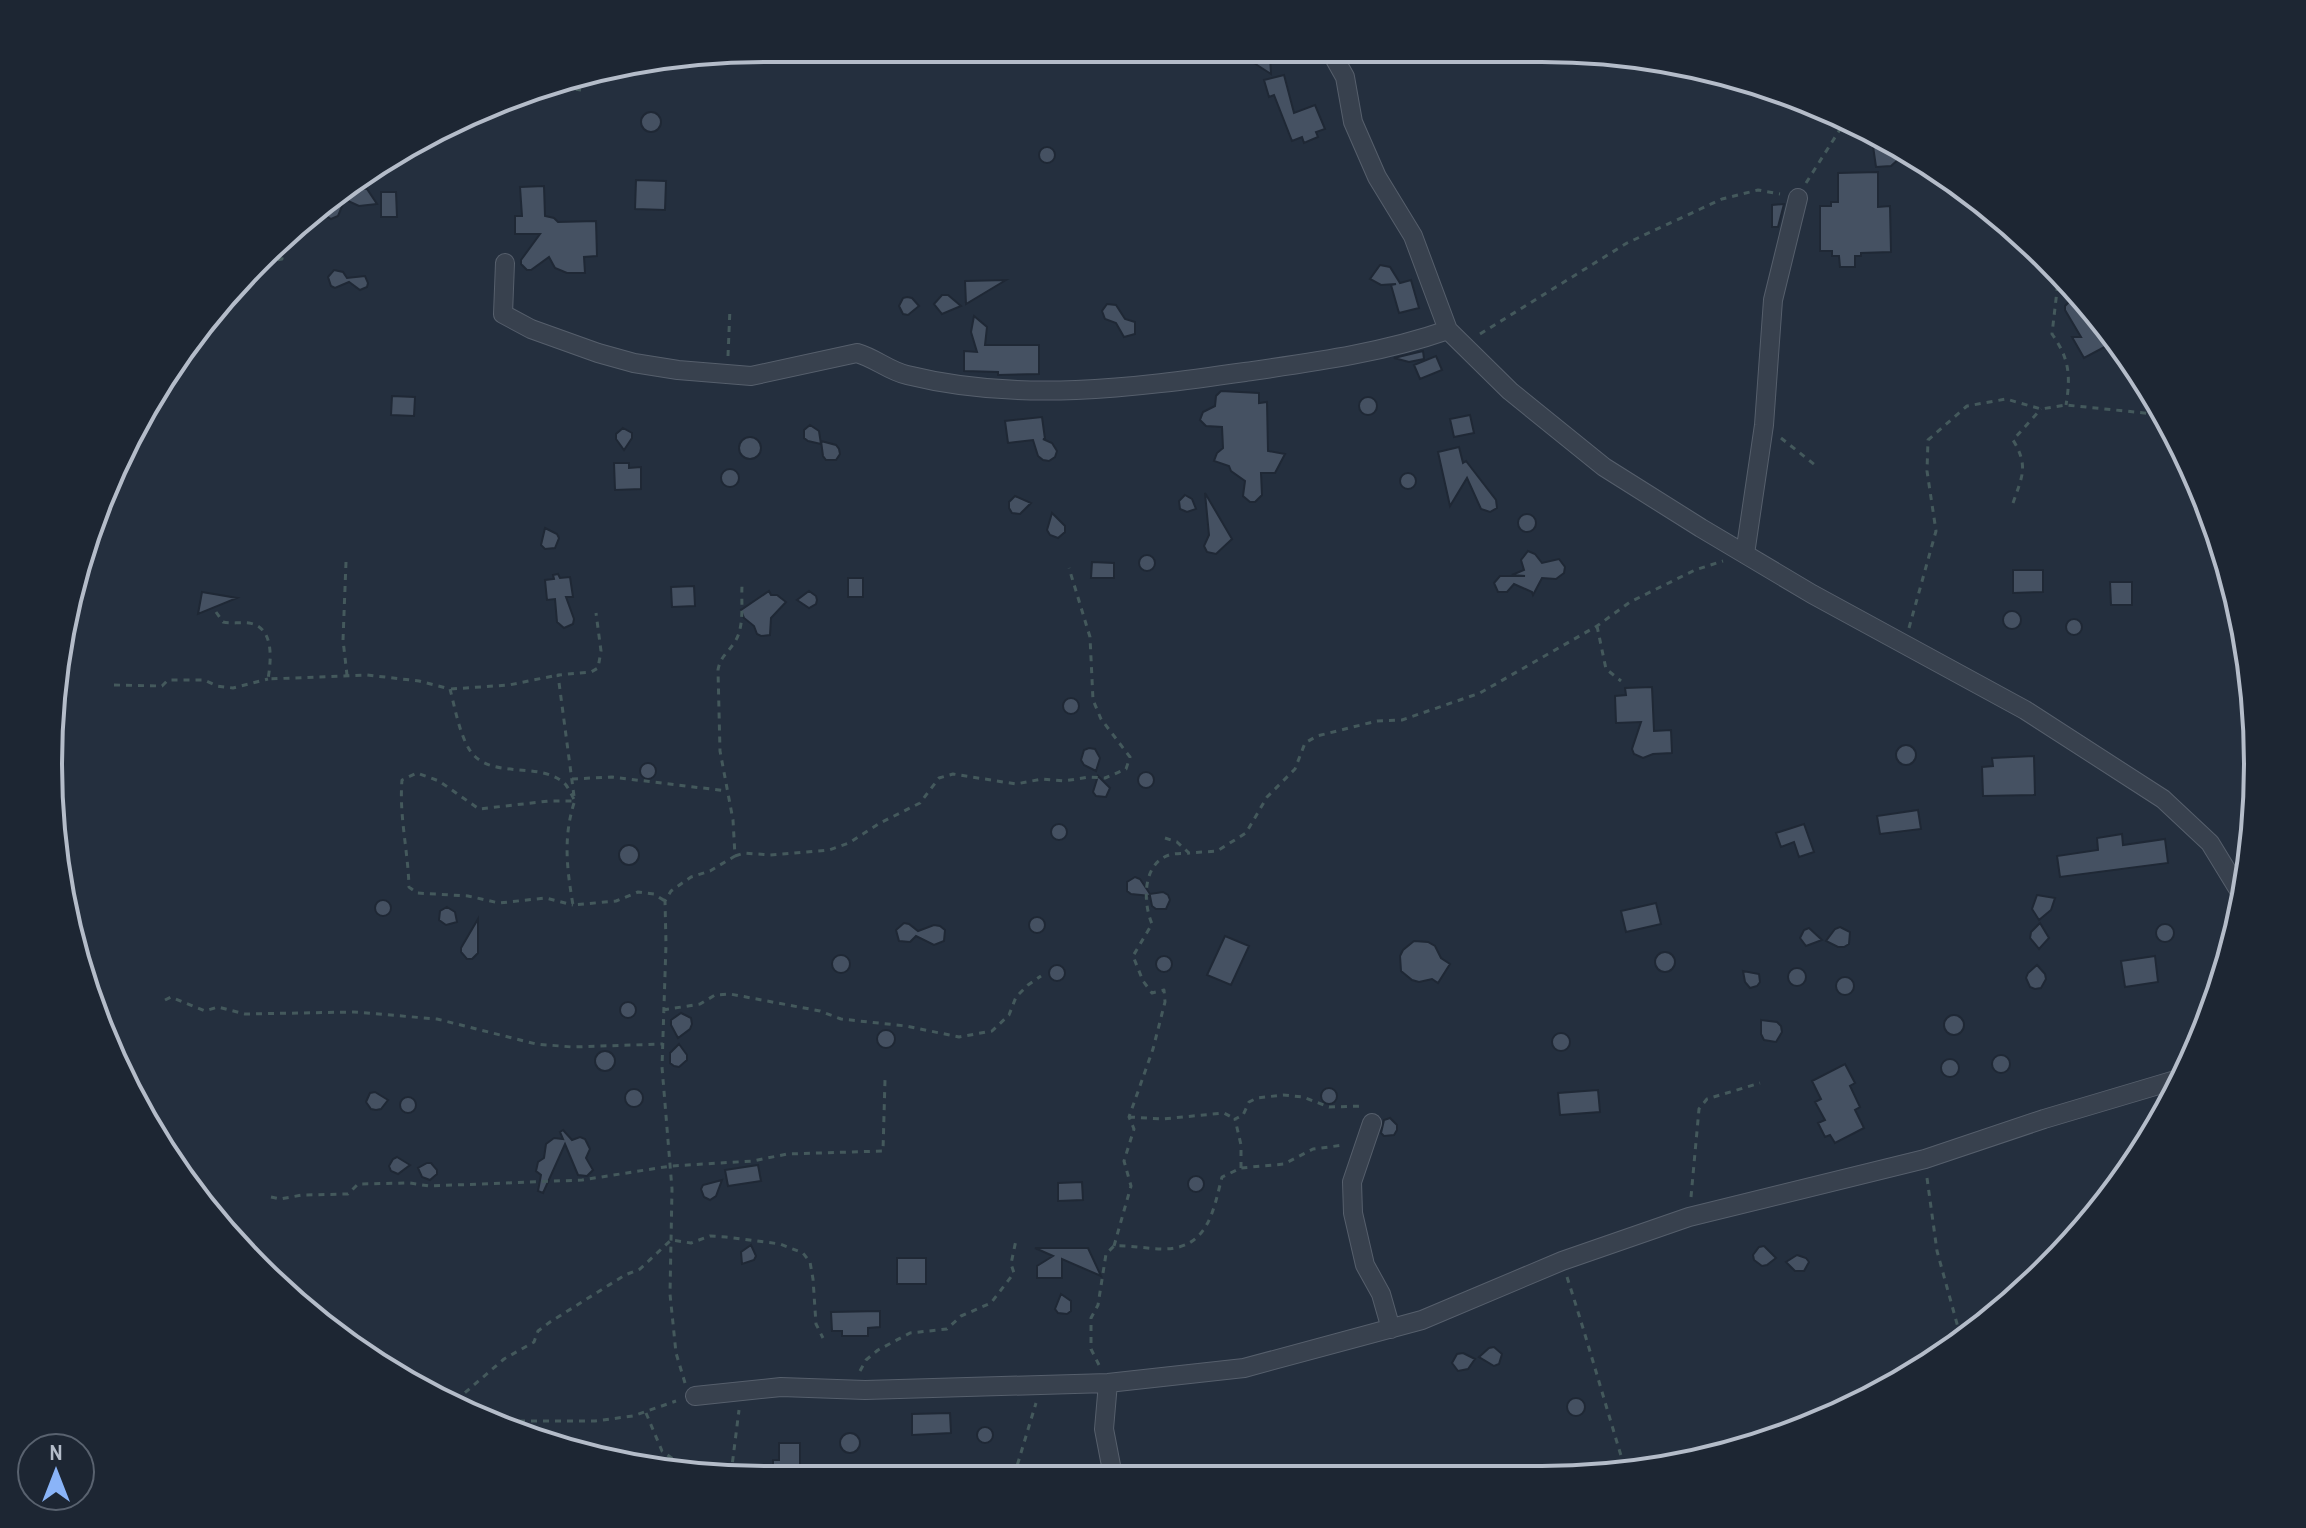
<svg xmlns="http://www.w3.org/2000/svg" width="2306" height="1528" font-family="'Archivo Narrow',sans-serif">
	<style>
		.building { fill: #455162; stroke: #1f2835; stroke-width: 2 }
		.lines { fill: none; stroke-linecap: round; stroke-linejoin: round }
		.minor-casing { stroke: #565f6c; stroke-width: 20 }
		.path { stroke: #44595c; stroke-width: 3; stroke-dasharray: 6 6; stroke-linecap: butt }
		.minor { stroke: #38414e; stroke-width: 18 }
		.rim { fill: none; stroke: #b4bcc9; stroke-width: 4 }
	</style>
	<rect width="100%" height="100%" fill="#242f3e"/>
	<path class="building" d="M1258,52h9l3,3 1,19 -17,-11 -1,-6z
		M1284,75l10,38 21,-8 10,24 -9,3 2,5 -14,6 -2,-6 -10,4 -18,-46 -5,2 -5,-17z
		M641 122a10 10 0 1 1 20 0a10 10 0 1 1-20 0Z
		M1883,138l19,13 -2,7 -9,8 -15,1 -3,-21z
		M1039 155a8 8 0 1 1 16 0a8 8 0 1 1-16 0Z
		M1878,172v35l12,-1 1,46 -30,1v3h-6v11h-15l-1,-11h-7v-5h-12v-45h11v-4h7v-29z
		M636,180l30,1 -1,29 -30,-1z
		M544,186l1,30 9,2 4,4 38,-1 1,35 -13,1 1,16h-18l-12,-5 -6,-11 -18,13h-4l-6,-6v-4l19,-26h-25v-18h7l-2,-29z
		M357,187l10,2 10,15 -18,2 -11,-5 5,-11z
		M381,192h15l1,25h-16z
		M331,202l12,2 -5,12 -7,3 -11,-7z
		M1784,204l-6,23h-6v-22z
		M1380,265l10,2 10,16 11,-3 8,28 -20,5 -8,-28 5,-1 -15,1 -11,-6z
		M334,270l9,2 4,6 18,-2 3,7 -1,4 -7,3 -11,-8 -14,6 -4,-2 -3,-9z
		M1006,280l-40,24 -1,-23z
		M942,295h6l13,11 -19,8 -8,-10z
		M907,297l5,1 7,8 -11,9 -5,-1 -4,-8 4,-8z
		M2071,300l9,2 7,12h10l17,28 -30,16 -12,-21h9l-16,-27v-4z
		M1107,304l9,1 9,14 10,3v12l-11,3 -8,-14 -11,-4 -3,-8z
		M974,316l13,11 -2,18h54v29l-41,1v-3l-34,-1v-20l13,1 -6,-20z
		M1423,351l1,8 -15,3 -15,-4z
		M1436,356l6,14 -22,9 -6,-14z
		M1221,391l38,2v10l8,-1 1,49 17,3 -10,19h-14l1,22 -7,7h-5l-7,-6 2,-15 -14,-10 -2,-5 -15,-5 3,-8 6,-5 -1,-21 -16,-1 -6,-6 3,-8 12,-6 1,-10z
		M392,396l23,1 -1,19 -23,-1z
		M1359 406a9 9 0 1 1 18 0a9 9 0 1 1-18 0Z
		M1470,415l4,18 -20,4 -4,-18z
		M1042,417l3,22h-2l9,4 5,8 -2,6 -6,4 -6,-1 -5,-4 -5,-16 -25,3 -3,-22z
		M810,425l9,6 2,13 -13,-3 -4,-3v-8z
		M623,428l9,5v5l-8,12 -8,-11v-5z
		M739 448a11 11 0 1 1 22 0a11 11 0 1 1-22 0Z
		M821,441l15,4 3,4 1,5 -4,6h-10l-3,-4z
		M1459,447l4,16 3,-2 30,39 1,8 -7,4 -9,-3 -14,-31 -17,28 -12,-54z
		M614,463h15v5l12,-1v22l-26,1z
		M721 478a9 9 0 1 1 18 0a9 9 0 1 1-18 0Z
		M1400 481a8 8 0 1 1 16 0a8 8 0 1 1-16 0Z
		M1205,493l27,46 -16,15 -9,-2 -3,-6 5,-11z
		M1185,495l7,4 4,10 -9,3 -7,-3 -1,-8z
		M1015,496l16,7 -11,11 -8,-1 -3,-5v-6z
		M1052,513l13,13v6l-7,6 -8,-3 -3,-5z
		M1518 523a9 9 0 1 1 18 0a9 9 0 1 1-18 0Z
		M545,528l12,6 2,4 -4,10 -10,1 -4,-4z
		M1528,551l7,3 7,9 17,-4 6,8 -1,6 -8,6 -14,-1 -9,17 -1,-3 -18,-8 -7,8h-9l-4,-9 6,-7h25l-13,-1 12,-5 -3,-10z
		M1139 563a8 8 0 1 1 16 0a8 8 0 1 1-16 0Z
		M1092,562l22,1v15h-23z
		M2013,570h30v22l-30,1z
		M558,574l2,4 10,-1 3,20h-7l8,22 -1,5 -9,4 -7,-6 -2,-23 -8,1 -2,-20 9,-1 -1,-4z
		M848,578h15v19h-15z
		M2110,582h22v23h-21z
		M694,586l1,20 -23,1 -1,-20z
		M769,591l2,4h6l9,7 -15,16 -1,17 -9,1 -4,-2 -3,-8 -10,-8 -3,-8z
		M809,591l7,5 1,4 -1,4 -7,4 -12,-8z
		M202,592l35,6 -39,16z
		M2003 620a9 9 0 1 1 18 0a9 9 0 1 1-18 0Z
		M2066 627a8 8 0 1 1 16 0a8 8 0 1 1-16 0Z
		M1652,687l2,44 17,-1 1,23 -19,1 -10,4 -9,-4 -2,-5 9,-27 -25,1 -1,-27 11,-1 -1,-7z
		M1063 706a8 8 0 1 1 16 0a8 8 0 1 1-16 0Z
		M1896 755a10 10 0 1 1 20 0a10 10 0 1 1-20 0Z
		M1089,748l6,1 5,9 -4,13 -12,-6 -3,-5 3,-10z
		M2034,756l1,39 -52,1 -1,-29 11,-1 -1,-8z
		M640 771a8 8 0 1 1 16 0a8 8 0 1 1-16 0Z
		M1138 780a8 8 0 1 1 16 0a8 8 0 1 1-16 0Z
		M1098,776l12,12 -4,9 -10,-1 -3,-4z
		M1918,810l3,19 -41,5 -3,-18z
		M1051 832a8 8 0 1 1 16 0a8 8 0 1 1-16 0Z
		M1804,824l10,28 -15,5 -5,-15 -13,5 -5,-14z
		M2122,834l1,11 42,-6 3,24 -108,14 -3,-21 41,-6 -1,-12z
		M619 855a10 10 0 1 1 20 0a10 10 0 1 1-20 0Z
		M1135,877l5,2 10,15 13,-2 5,3 2,5 -4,9h-10l-4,-3 -2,-10 -19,-2 -4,-3v-9z
		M2037,895l18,3 -4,12 -12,10 -7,-11z
		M375 908a8 8 0 1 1 16 0a8 8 0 1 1-16 0Z
		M1656,903l5,21 -35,8 -5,-21z
		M447,907l8,5 2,10 -11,3 -7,-5 1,-9z
		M1029 925a8 8 0 1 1 16 0a8 8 0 1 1-16 0Z
		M478,919v34l-6,6h-5l-6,-7v-4z
		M904,923l5,1 9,7 16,-6 6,1 5,4 -1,11 -10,4 -18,-9 -6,6 -11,-1 -3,-11z
		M2040,923l9,15 -10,11 -9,-11 1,-6z
		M2156 933a9 9 0 1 1 18 0a9 9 0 1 1-18 0Z
		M1840,927l10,5 -1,12 -5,3h-6l-12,-6 9,-12z
		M1809,928l13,12 -16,6 -6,-8 4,-8z
		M1225,936l24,10 -18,39 -24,-10z
		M1414,941l14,1 7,4 6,12 9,6 -12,19 -6,-4 -13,3 -7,-2 -11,-9 -1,-15 3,-6z
		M1655 962a10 10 0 1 1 20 0a10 10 0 1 1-20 0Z
		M832 964a9 9 0 1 1 18 0a9 9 0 1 1-18 0Z
		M1156 964a8 8 0 1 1 16 0a8 8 0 1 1-16 0Z
		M2155,956l3,26 -33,5 -4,-26z
		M1049 973a8 8 0 1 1 16 0a8 8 0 1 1-16 0Z
		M2037,965l8,9 1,5 -5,9 -6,1 -5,-2 -4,-9 2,-5z
		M1788 977a9 9 0 1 1 18 0a9 9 0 1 1-18 0Z
		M1743,971l16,3 1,8 -3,4 -7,2 -5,-6z
		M1836 986a9 9 0 1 1 18 0a9 9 0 1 1-18 0Z
		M620 1010a8 8 0 1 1 16 0a8 8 0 1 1-16 0Z
		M681,1013l10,5 1,6 -2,5 -12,9 -7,-13v-5z
		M1944 1025a10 10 0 1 1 20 0a10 10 0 1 1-20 0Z
		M1761,1020l16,2 4,4 1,6 -6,10 -12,-2 -3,-6z
		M877 1039a9 9 0 1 1 18 0a9 9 0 1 1-18 0Z
		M1552 1042a9 9 0 1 1 18 0a9 9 0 1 1-18 0Z
		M679,1044l8,11v5l-8,7 -5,-1 -4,-3v-10z
		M595 1061a10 10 0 1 1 20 0a10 10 0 1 1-20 0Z
		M1992 1064a9 9 0 1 1 18 0a9 9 0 1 1-18 0Z
		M1941 1068a9 9 0 1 1 18 0a9 9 0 1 1-18 0Z
		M1845,1064l10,19 -5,3 10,21 -5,3 9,18 -29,15 -5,-8 -5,2 -7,-14 7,-3 -10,-18 6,-3 -9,-18z
		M1321 1096a8 8 0 1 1 16 0a8 8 0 1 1-16 0Z
		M625 1098a9 9 0 1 1 18 0a9 9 0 1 1-18 0Z
		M1598,1090l2,22 -40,3 -2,-22z
		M375,1092l13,8 -7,9 -5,1 -5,-1 -5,-7 4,-9z
		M400 1105a8 8 0 1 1 16 0a8 8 0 1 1-16 0Z
		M1390,1118l7,7v5l-3,5 -10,1 -3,-3 3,-13z
		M563,1130l9,10 8,-3 5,2 5,10 -4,9 7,12 -6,6 -9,-1 -13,-31 -22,49 -5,-2 3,-16 -5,-4 2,-9 6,-4 2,-14 8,-6 9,1 -3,-7z
		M397,1157l13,8 -12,9 -7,-3 -2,-5 4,-7z
		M427,1163h4l6,7v4l-7,6 -8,-3 -4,-9z
		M758,1165l3,16 -33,5 -3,-16z
		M1188 1184a8 8 0 1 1 16 0a8 8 0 1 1-16 0Z
		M722,1180l-6,16 -6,4 -6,-3 -3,-8 2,-4z
		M1082,1182l1,18 -25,1v-18z
		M751,1245l5,11 -2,4 -12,4 -1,-12z
		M1764,1246l12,12 -9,7 -5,1 -8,-6 -1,-5 6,-8z
		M1035,1248h53l13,28 -39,-17v19h-25v-12l16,-10z
		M1797,1255l9,3 3,4 -5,9h-9l-9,-9z
		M897,1258h29v26h-29z
		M1061,1294l10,7v10l-4,3 -9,-1 -3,-4z
		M880,1311v16l-12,1v8h-26v-5h-10l-1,-19z
		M1494,1347l8,7 -3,10 -5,2 -15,-9 10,-9z
		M1463,1353l12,6 -7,10 -10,2 -6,-8 5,-9z
		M1567 1407a9 9 0 1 1 18 0a9 9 0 1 1-18 0Z
		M950,1413l1,20 -39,2v-21z
		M977 1435a8 8 0 1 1 16 0a8 8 0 1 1-16 0Z
		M840 1443a10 10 0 1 1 20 0a10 10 0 1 1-20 0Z
		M779,1443h21v31h-27v-14h6z"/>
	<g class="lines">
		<g class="minor-casing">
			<path id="minor" d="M1331,52l14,25 8,45 24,55 36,59 35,94 62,61 94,76 97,61 111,66 213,116 138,89 47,44 33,54
				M505,263l-2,51 28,15 67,24 36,10 44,7 73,6 106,-23c18,5 32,18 50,22 113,28 225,13 338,-3 69,-10 137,-19 203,-42
				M1745,554l19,-129 9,-125 25,-102
				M1372,1123l-20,59 1,31 12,52 16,29 10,35
				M1108,1383l-4,46 9,47
				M695,1396l86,-9 84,3 243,-7 136,-15 178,-48 140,-59 127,-44 236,-58 119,-40 138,-41"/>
		</g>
		<path class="path" d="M1358,62l8,-10
			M540,85l41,5
			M1806,183l33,-52 5,-14
			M266,262l16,-3 1,-13
			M2059,273l-7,61c17,24 19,41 14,71
			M1480,334l147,-91 95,-44 36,-9 22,4
			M728,356l2,-48
			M1781,438l34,27
			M2013,503c9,-26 16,-37 0,-63l28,-31
			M346,562l-3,78 4,35
			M216,612l7,10c8,2 18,0 26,1 26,4 22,38 19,56l99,-4 52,6 31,8c5,19 9,43 19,60 20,33 73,10 97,36 3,4 6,11 9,16h-26l-70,8 -40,-28 -22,-8 -15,7c-3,36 6,70 7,107l8,6 51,3 31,7 47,-5 27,7
			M1597,626l9,43 15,12
			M1909,628l27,-97 -9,-60 1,-31 39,-34 39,-7 35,10 25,-4 98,10
			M114,685l48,1 6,-6h36l13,6 16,2 35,-9
			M451,689l58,-4 49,-10
			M572,779l40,-2 115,14
			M574,796l-16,-121 33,-3 7,-4 3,-17 -5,-38
			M574,803c-11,35 -7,67 -1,102l43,-4 22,-9 16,2 11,7
			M1165,838l12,4 12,11 28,-2 29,-18 21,-36 28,-28 10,-26 12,-7 60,-15 25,-1 78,-27 117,-67 33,-24 65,-32 28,-9
			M735,856l9,-3 26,2 59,-5 20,-7 31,-20 40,-20 19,-25 14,-4 63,10 26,-5 22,2 25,-4 16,1 21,-9 4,-12 -29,-38 -8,-19 -3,-63 -21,-69
			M165,1000l6,-3 34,14 13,-4 27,7 109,-2 83,7 99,25 36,3 91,-3
			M663,1010l37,-6 15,-9 15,-1 90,17 21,8 65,7 53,11 33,-6 17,-16 7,-18 12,-12 13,-9
			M1129,1117l33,2 62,-6 11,6
			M1241,1168v-23l-6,-26 8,-4 6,-13 8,-4 26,-3 20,2 26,10 35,-1
			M1927,1178l10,73 22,80 -1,13
			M271,1197l9,2 22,-4 46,-1 10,-10 52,-1 19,3 153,-6 89,-14 82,-5 34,-7 96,-3 2,-71
			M1691,1197l8,-88 8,-10 53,-16
			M1114,1246l17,-60 -7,-25 10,-32 -5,-12 24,-68 12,-47 -1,-12 -12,3 -9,-12 -10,-25 19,-32c-9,-21 -10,-60 17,-69 6,-2 14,-1 20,-2
			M1567,1277c21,65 39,130 59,195
			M1099,1365l-8,-16v-31l7,-13 8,-51 8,-8c17,-1 33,3 50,3 44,-1 49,-37 58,-72l19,-9 43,-4 29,-15 31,-4
			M860,1371l6,-11 12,-10 32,-17 37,-4 14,-13 30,-13 23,-30 -3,-9 5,-24
			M685,1383l-9,-30 -6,-59 2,-105 -10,-122 4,-123 -1,-43 6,-10 20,-14 19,-6 25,-15 -2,-36 -13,-69 -2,-81c2,-13 9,-16 16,-27 11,-15 7,-40 8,-57
			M444,1404l16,-7 44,-38 30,-17 4,-11 12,-9 75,-47 15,-6 31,-29 20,3 19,-7 16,1 54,7 23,9 7,9 3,17 3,45 7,14
			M646,1413l16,38 32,23
			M495,1421h100l38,-5 43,-15
			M731,1474l8,-64
			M1014,1476l22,-73"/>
		<use href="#minor" class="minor"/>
	</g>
	<path d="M0 0H2306V1528H0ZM764 62H1542A702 702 0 0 1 2244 764V764A702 702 0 0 1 1542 1466H764A702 702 0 0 1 62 764V764A702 702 0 0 1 764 62Z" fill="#1d2633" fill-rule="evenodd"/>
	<path class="rim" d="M764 62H1542A702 702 0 0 1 2244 764V764A702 702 0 0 1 1542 1466H764A702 702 0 0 1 62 764V764A702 702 0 0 1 764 62Z"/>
	<g transform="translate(56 1472)"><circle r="38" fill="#1d2633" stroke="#59626f" stroke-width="2"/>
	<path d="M0-6L14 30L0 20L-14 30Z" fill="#8ab4f8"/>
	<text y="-12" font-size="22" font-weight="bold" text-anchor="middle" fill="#b4bcc9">N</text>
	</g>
</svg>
